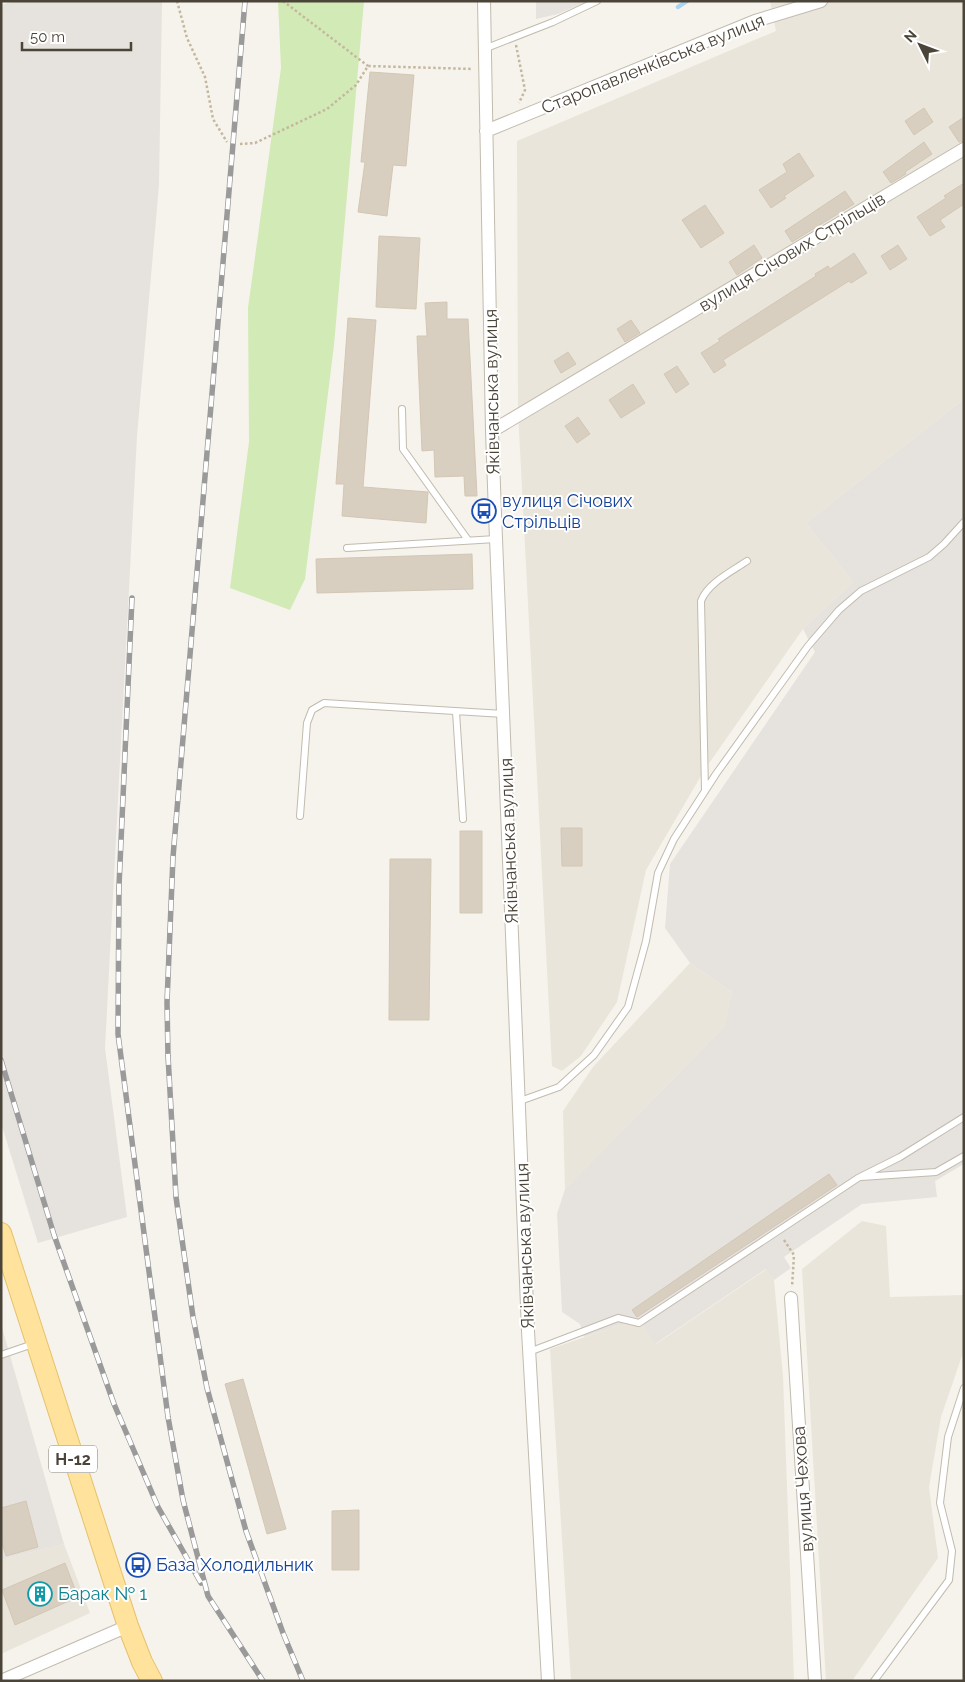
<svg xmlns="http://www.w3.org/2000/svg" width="965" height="1682" font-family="Raleway,sans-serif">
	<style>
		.residential { fill: #eae5da }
		.industrial { fill: #e6e2dd }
		.green { fill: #d2eab5 }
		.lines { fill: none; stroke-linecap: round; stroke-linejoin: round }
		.stream { stroke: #a9d4f2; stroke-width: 4.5 }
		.building { fill: #d8cfc1; stroke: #d3c7b4 }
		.service-casing { stroke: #c2bbae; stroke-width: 8 }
		.minor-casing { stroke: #c2bbae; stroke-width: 14 }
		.primary-casing { stroke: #e6c16a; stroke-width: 22 }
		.path { stroke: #c4b79f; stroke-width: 2.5; stroke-dasharray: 2.5 2.5; stroke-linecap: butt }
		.service { stroke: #fff; stroke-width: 6 }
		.minor { stroke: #fff; stroke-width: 12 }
		.primary { stroke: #ffe39c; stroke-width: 20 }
		.rail-casing { stroke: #9a9a9a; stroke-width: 5.5 }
		.rail { stroke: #fff; stroke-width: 4; stroke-dasharray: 11; stroke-linecap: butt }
		.labels { text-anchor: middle; stroke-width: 4; stroke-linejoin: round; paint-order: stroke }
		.shield { fill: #fff; stroke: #817c74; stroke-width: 1 }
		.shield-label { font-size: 16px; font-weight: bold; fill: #4b4439 }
		.street-label { font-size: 18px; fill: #4b4439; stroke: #fff }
		.transit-label { font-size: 18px; fill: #164399; stroke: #fff; text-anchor: start }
		.culture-label { font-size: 18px; fill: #0d838f; stroke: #fff; text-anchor: start }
	</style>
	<rect width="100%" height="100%" fill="#f6f3ec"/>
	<path class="residential" d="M770,1h194v398l-158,124 47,59 -50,47 -98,140 -59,101 -29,132 -36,54 -19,15 -10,-5 -34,-655 -1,-270 259,-110z
		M690,963l42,29 -8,35 -159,162 -2,-78 30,-44z
		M862,1221l24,5 4,71 74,-2v55l-23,67 -12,70 9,71 -86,123h-26l-24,-412z
		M767,1269l7,11 9,96 11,305h-223l-21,-332 70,-24 22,-1 14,20z
		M64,1544l26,69 -89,41v-94z"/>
	<path class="industrial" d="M14,1h148l-3,184 -22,251 -32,612 22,169 -89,26 -37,-120v-1118z
		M536,1h52l-30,13 -22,5z
		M964,399v765l-29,17 2,16 -75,7 -78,53 7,11 -17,12 -8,-11 -111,75 -13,-20 -22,1 -36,12 -4,-13 -18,-12 -5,-98 8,-25 159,-162 8,-35 -42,-29 -25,-35 5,-64 145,-212 -12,-23 50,-47 -47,-59z
		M1,1324l63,220 -63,16z"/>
	<path class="green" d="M278,1h86l-30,344 -29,234 -15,31 -60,-22 19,-146 -1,-134 33,-240z"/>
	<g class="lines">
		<path class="stream" d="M678,7l9,-6"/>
	</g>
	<path class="building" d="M370,72l44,3 -8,91 -13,-1 -6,51 -29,-4 7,-50h-4z
		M924,108l9,14 -19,13 -9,-14z
		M964,117v24l-5,1 -10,-15z
		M924,142l8,12 -27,18 1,2 -15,9 -8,-11z
		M799,153l15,23 -30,20 2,2 -15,10 -12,-18 28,-18 -4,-8z
		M964,183v21l-24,16 5,7 -15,9 -13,-19 29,-19 -2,-2z
		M845,191l9,13 -62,38 -7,-11z
		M705,205l19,28 -23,15 -19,-28z
		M379,236l41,2 -4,71 -40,-2z
		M754,245l8,13 -25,17 -8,-13z
		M898,245l9,14 -17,11 -9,-14z
		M854,253l13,20 -16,10 -2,-2 -126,79 3,5 -12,8 -13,-20 19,-12 -2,-2 98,-63 -1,-2 13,-8 2,3z
		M447,302v17h21l9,177h-12l-1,-20 -29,1 -1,-27 -12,1 -5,-115h10l-2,-33z
		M348,318l28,2 -13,167 65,5 -2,31 -84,-7 2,-32h-8z
		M631,320l9,13 -15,9 -8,-13z
		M568,352l8,12 -15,9 -7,-12z
		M677,366l12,18 -13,9 -12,-19z
		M633,384l12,19 -24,15 -12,-18z
		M578,417l12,17 -13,9 -12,-17z
		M472,554l1,35 -156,4 -1,-34z
		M561,828h21v38h-20z
		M460,831h22v82h-22z
		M390,859h41l-2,161h-40z
		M829,1174l8,11 -200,132 -5,-7z
		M243,1379l43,150 -19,5 -42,-150z
		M26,1501l12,46 -32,9 -5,-17v-31z
		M359,1510v60h-27v-59z
		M65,1563l13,34 -63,28 -13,-35z"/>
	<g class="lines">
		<g class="service-casing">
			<path id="service" d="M484,49l69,-27 44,-21
				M402,409l1,40 65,91
				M347,548l149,-9
				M456,712l7,107
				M705,791l-4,-190c7,-18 30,-29 46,-40
				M300,816l7,-93 5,-13 12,-7 180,11
				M520,1101l39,-14 35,-32 34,-48 18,-66 12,-68 16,-34 42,-65 92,-128 31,-36 22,-19 68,-34 15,-13 20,-22
				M861,1177l75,-5 28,-16
				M529,1352l89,-34 21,5 219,-145 42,-21 64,-40
				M1,1355l32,-11
				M874,1681l75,-101 3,-29 -12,-48 8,-66 16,-49"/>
		</g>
		<g class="minor-casing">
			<path id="minor" d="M484,1l8,430 3,83 33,817 20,350
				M486,131l269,-110 66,-20
				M492,431l472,-282
				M791,1298l24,383
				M1,1681l127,-55"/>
		</g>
		<g class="primary-casing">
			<path id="primary" d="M1,1233l127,393 14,36 10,19"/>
		</g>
		<path class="path" d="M177,1l10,37 18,39 8,42 14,23
			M283,1l85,65
			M516,45l9,45 -6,13
			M240,144l15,-1 72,-34 29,-24 12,-19 105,3
			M784,1240l10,15 -2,32"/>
		<use href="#service" class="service"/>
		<use href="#minor" class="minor"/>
		<use href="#primary" class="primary"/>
		<g class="rail-casing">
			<path id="rail" d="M245,1l-72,856 -6,145 1,54 8,141 17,120 14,71 39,143 37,102 20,48
				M132,598l-13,288 -1,148 50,383 15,83 25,96 55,85
				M1,1060l53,175 60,169 44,103 43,76"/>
		</g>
		<use href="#rail" class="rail"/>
	</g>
	<defs>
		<g id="bus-ring" transform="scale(1.25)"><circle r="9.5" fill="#fff" stroke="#1a4fb4" stroke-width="1.5"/><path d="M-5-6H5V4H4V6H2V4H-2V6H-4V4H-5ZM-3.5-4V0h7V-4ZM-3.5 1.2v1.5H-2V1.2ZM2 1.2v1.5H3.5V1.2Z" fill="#1a4fb4"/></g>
		<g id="building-ring" transform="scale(1.25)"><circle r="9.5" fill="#fff" stroke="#0f9aa8" stroke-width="1.5"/><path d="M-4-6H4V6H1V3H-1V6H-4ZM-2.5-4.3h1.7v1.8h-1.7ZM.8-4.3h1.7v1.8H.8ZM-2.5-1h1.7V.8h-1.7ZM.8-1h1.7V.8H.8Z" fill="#0f9aa8"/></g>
	</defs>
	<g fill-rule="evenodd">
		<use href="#bus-ring" x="484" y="511"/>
		<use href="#bus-ring" x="138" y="1565"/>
		<use href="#building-ring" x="40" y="1594"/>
	</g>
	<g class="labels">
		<rect class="shield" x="49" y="1445.5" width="48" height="27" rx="4"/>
		<g class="shield-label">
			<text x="73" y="1465">Н-12</text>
		</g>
		<g class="street-label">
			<text transform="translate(653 64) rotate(-22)" y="6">Старопавленківська вулиця</text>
			<text transform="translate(792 252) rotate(-31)" y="6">вулиця Січових Стрільців</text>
			<text transform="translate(492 392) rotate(-91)" y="6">Яківчанська вулиця</text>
			<text transform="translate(509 841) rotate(-92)" y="6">Яківчанська вулиця</text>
			<text transform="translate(525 1246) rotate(-92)" y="6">Яківчанська вулиця</text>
			<text transform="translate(803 1489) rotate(-94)" y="6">вулиця Чехова</text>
		</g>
		<g class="transit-label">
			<text x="502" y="507">вулиця Січових<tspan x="502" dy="21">Стрільців</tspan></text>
			<text x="156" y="1571">База Холодильник</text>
		</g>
		<g class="culture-label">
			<text x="58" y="1600">Барак № 1</text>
		</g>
	</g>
	<rect width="965" height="1682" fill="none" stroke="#4b4439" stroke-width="5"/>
	<g transform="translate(920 45) rotate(312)" stroke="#ffffff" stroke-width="4" paint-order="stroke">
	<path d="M0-4L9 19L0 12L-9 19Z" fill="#4b4439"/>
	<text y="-8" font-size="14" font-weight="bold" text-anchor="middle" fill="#4b4439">N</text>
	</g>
	<path d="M22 42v8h109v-8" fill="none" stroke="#4b4439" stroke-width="2.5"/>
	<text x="30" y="42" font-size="15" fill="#4b4439" stroke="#ffffff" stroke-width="4" paint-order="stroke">50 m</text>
</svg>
